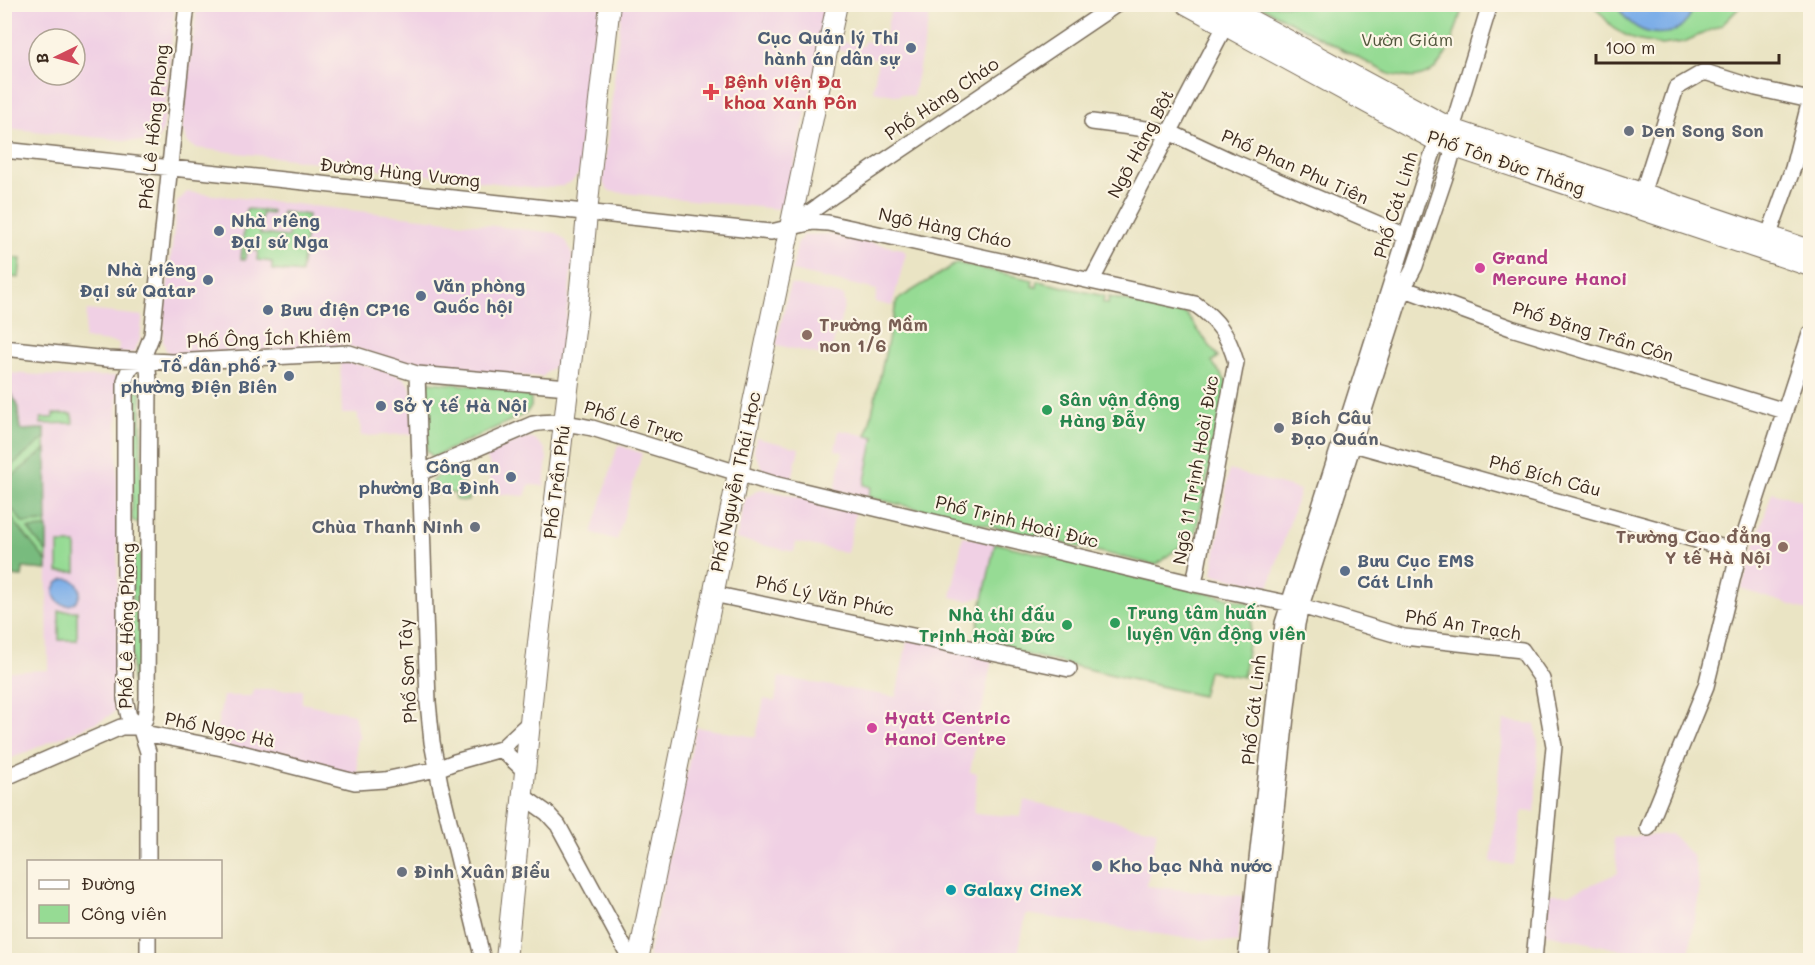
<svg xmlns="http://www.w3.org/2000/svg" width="1815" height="965" font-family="Mali,sans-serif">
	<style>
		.built { fill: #f0d0e4; fill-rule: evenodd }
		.green { fill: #96db94; stroke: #688259; stroke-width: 1.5 }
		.forest { fill: #78bb7e; stroke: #5a724e; stroke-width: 1.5 }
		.water { fill: #7daee8; stroke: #5c6c83; stroke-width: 1.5 }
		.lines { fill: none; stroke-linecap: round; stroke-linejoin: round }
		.minor-casing { stroke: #786b58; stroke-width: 18 }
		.major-casing { stroke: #786b58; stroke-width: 22 }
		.minor { stroke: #fff; stroke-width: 15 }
		.major { stroke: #fff; stroke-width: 20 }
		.service-dot { fill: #5c6f8a; stroke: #fcf5e5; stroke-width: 2 }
		.health-dot { fill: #e0444e; stroke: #fcf5e5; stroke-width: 2 }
		.worship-dot { fill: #6b7280; stroke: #fcf5e5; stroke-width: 2 }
		.hotel-dot { fill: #d1479c; stroke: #fcf5e5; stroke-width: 2 }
		.education-dot { fill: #8d6e63; stroke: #fcf5e5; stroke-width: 2 }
		.leisure-dot { fill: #2e9e5b; stroke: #fcf5e5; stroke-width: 2 }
		.culture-dot { fill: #0f9aa8; stroke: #fcf5e5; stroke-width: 2 }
		.labels { text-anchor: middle; stroke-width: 4.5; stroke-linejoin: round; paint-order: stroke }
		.service-label { font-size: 18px; font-weight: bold; fill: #4e5e75; stroke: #fcf5e5; text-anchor: start }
		.park-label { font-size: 18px; fill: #52563c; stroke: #fcf5e5 }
		.health-label { font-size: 18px; font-weight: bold; fill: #be3a42; stroke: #fcf5e5; text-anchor: start }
		.street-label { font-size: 18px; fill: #3b2a1e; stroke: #fcf5e5 }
		.worship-label { font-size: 18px; font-weight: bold; fill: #5b616d; stroke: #fcf5e5; text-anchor: start }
		.hotel-label { font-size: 18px; font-weight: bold; fill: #b23c85; stroke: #fcf5e5; text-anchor: start }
		.education-label { font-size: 18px; font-weight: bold; fill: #785e54; stroke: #fcf5e5; text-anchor: start }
		.leisure-label { font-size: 18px; font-weight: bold; fill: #27864d; stroke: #fcf5e5; text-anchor: start }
		.culture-label { font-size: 18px; font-weight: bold; fill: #0d838f; stroke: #fcf5e5; text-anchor: start }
	</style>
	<rect width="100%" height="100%" fill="#fcf5e5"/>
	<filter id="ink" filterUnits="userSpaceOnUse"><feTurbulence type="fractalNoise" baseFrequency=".0167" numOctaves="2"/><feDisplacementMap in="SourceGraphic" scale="12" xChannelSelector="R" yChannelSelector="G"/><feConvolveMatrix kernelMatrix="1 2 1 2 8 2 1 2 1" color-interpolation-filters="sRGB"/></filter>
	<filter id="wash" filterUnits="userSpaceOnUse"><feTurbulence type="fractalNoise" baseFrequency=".008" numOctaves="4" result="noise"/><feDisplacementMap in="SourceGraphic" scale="24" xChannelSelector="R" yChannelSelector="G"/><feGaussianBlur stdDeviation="1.35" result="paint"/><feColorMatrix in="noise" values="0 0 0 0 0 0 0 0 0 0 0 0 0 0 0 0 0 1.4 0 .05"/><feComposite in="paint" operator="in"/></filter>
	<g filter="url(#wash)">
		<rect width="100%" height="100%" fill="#eae4c4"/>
		<path class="built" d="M5,4l170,1 -12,125 -6,10 -7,3 -145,-15zM39,39h36v36h-36z
			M197,5h404l-20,164 -4,7 -6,6 -9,4 -23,2 -343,-40 -8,-5 -6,-14z
			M622,5h207l-43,200 -2,2 -7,2 -161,-17 -7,-1 -5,-6 -1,-6z
			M892,5h40l-19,91 -13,-2 -1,2 -26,-5 5,-32 -40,-9 2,-9 23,5 1,-5 19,4z
			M187,192l370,41 10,9 6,15 -11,102 -20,18 -120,-8 -77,-24 -168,11 -7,-2 -4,-4 -3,-8v-16l14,-124z
			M830,234l72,15 4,4 -14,53 -17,-4 2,-12 -85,-19 5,-27 6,-9z
			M790,284l54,12 -1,5 2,1 -6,25h-2l-7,30 -54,-12z
			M87,310l56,6 -3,23 -5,11 -3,3h-14l1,-10 -35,-4z
			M340,360l50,12 14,6 7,10 2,46 -52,2 -1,-16h-2v-6h-16z
			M9,373l64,4 44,-1 1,322 -1,9 -4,6 -9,6 -99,42 -1,-89 44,-2 -3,-240h-25l-3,-27 -7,-10z
			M839,430l35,7 -10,48 7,2 -3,10 -33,-7 8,-38 -8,-2z
			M523,438l12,1 10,10 2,9 -3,28 -15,-1 -4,11 -28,-2 -9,-20 5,-3 -8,-16z
			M756,438l43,10 -7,32 -27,-7 -11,-21z
			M618,445l24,8 -25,87 -25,-7z
			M1229,470l71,20 -31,97 -57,-13z
			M762,489l94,21 -9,43 -51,-11 -2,10 -58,-13 9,-40 13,-9z
			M1772,492l38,12v107l-69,-22z
			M963,536l32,7 -11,53 -16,5 -17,-4z
			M908,636l85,18 -23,118 7,1 -3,40 47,4 3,-17 133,30 -10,56 96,10 -5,47 -60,-6 -152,-23 -9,46h-175l-43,-8 -2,8h-133l-16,-3 48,-230 60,10 8,-38 11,2 4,-24 117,20z
			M253,689l49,1v13l52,11 6,25 -4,1 2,38 -144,-35 9,-47h29z
			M1503,721l32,3 3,19 -3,69 -13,-1 -8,54 -23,-3z
			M1671,834l22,22 5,21 1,17 -11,66h-20l-126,-27 6,-39h21l49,-21 -5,-35z"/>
		<path class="green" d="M1258,5h205c-7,23 -15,67 -46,72 -9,2 -18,-1 -28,-3z
			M1593,5h147l-1,3 -17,17 -38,17 -22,3 -27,-5 -21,-11z
			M246,209l26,2v3l-10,-1 -2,21 28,3 3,-21 -10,-1 1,-3 26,3 -7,58 -29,-3v-8l-15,-2 1,-10 -12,-1 -1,11 -4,-1z
			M5,257l16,2 -2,19 -14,-2z
			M957,263l76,17 -1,6 5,1 1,-6 66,15 -1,7 5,1 1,-7 77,17 32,43 -6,5 16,22 -33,151 -38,29h-6l-283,-67 3,-10 -7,-2 10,-48 -7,-2 30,-135z
			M5,366l4,1 1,26 7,10 3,27 25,-1 2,141 -24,-2 -1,9 -10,-1v-9l-7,-9z
			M429,382l93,8 9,9v8l-6,7 -92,43 -6,-6 -2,-64z
			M136,389l5,3v128l-4,3 -5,-3v-127z
			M53,414h19l1,9 -32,1v-6h12z
			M456,468l12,28v5l-12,-1 -1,-7 -27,1c0,-18 14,-20 28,-26z
			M995,543l259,61 -11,73 -35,-6 -6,25 -228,-54z
			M58,544h18v28h-18z
			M136,545l5,3v145l-5,3 -4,-3v-145z
			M59,611h18v29h-18z"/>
		<path class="forest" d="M5,366l4,1 1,26 7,10 3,27 25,-1v9l-40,33z
			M46,449l1,73 -24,1 -18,-23v-18z
			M5,510l42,52v8l-24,-2 -1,9 -10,-1v-9l-7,-9z
			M47,528v25l-19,-24z"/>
		<path class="water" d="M1616,5h76c-1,5 -2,13 -6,17 -4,6 -13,11 -20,11 -24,3 -38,-9 -50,-28z
			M54 592a13 13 0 1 1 26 0a13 13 0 1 1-26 0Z"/>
	</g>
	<g filter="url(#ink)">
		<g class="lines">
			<g class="minor-casing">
				<path id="minor" d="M187,4l-35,331 -10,25c-11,4 -14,10 -17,21v318l4,18 20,17 73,14 133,34 29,-2 53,-11 18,-7 46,-13 29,-27
					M1092,122l77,10 60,28 177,76
					M4,150l767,82 42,-10 15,1 367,81c23,16 33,31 41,58l-42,222
					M1642,194l34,-106 26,-15h6l48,15 54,12
					M795,223l39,-28 283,-191
					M1768,237l25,-69 17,-68
					M1092,280l133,-254
					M1394,285l117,43 274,83
					M4,348l103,11 65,3 177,-9 68,21 151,13
					M417,374l11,328 4,40 8,42 43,176
					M1343,441l396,111
					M420,473l113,-49c21,-4 38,0 59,4l182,56 420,100 107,22 103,31 118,13 20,29 12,67 -20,214
					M713,594l356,75
					M140,727l5,-8 2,-20 2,-318 -1,-12 -6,-9
					M140,727l8,25v110
					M501,749l24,22
					M4,778l117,-51h19
					M523,796l24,17 11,12 73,135
					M1648,828l58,-142 33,-134 71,-218
					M148,936v24
					M1246,960l37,-337 148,-465 6,-17 8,-6
					M1260,960l27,-253 10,-83 4,-18 102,-317 12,-23 34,-101 5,-17 -2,-19 38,-125"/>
			</g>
			<g class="major-casing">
				<path id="major" d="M1186,4l251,137 373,125
					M1221,4l231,125 358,121
					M506,960l32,-317 42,-355 11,-116 19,-168
					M638,960l100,-486 99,-470"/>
			</g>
			<use href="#minor" class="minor"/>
			<use href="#major" class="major"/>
		</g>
	</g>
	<g class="service-dot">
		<circle cx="911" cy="48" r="6"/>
		<circle cx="219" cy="231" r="6"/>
		<circle cx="208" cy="280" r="6"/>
		<circle cx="421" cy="296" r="6"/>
		<circle cx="268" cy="310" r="6"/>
		<circle cx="289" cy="376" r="6"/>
		<circle cx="381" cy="406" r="6"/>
		<circle cx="511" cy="477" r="6"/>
		<circle cx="1345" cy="571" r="6"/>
		<circle cx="1097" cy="866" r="6"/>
	</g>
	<path class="health-dot" d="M708 83h6v6h6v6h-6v6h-6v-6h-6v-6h6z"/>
	<g class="worship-dot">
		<circle cx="1629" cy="131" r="6"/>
		<circle cx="1279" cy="428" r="6"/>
		<circle cx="475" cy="527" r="6"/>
		<circle cx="402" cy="872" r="6"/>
	</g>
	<g class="hotel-dot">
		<circle cx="1480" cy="268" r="6"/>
		<circle cx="872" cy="728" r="6"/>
	</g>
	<g class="education-dot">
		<circle cx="807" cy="335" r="6"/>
		<circle cx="1783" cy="547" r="6"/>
	</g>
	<g class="leisure-dot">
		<circle cx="1047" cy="410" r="6"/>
		<circle cx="1115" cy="623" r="6"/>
		<circle cx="1067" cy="625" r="6"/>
	</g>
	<circle class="culture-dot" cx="951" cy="890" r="6"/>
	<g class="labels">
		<g class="service-label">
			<text x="899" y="44" text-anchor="end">Cục Quản lý Thi<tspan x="899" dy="21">hành án dân sự</tspan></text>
			<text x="231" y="227">Nhà riêng<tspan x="231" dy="21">Đại sứ Nga</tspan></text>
			<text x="196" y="276" text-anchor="end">Nhà riêng<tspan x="196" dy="21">Đại sứ Qatar</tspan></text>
			<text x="433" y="292">Văn phòng<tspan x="433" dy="21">Quốc hội</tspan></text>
			<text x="280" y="316">Bưu điện CP16</text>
			<text x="277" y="372" text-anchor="end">Tổ dân phố 7<tspan x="277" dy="21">phường Điện Biên</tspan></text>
			<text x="393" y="412">Sở Y tế Hà Nội</text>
			<text x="499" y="473" text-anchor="end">Công an<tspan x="499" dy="21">phường Ba Đình</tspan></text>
			<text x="1357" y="567">Bưu Cục EMS<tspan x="1357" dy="21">Cát Linh</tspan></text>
			<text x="1109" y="872">Kho bạc Nhà nước</text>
		</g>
		<g class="park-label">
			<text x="1407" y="46">Vườn Giám</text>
		</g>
		<g class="health-label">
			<text x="724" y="88">Bệnh viện Đa<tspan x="724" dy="21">khoa Xanh Pôn</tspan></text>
		</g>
		<g class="street-label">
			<text transform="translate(942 99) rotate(-34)" y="6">Phố Hàng Cháo</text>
			<text transform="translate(154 127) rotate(-84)" y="6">Phố Lê Hồng Phong</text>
			<text transform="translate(1141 144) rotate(-62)" y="6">Ngõ Hàng Bột</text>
			<text transform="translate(1506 163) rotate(19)" y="6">Phố Tôn Đức Thắng</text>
			<text transform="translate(1295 167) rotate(24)" y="6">Phố Phan Phu Tiên</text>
			<text transform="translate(400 173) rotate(6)" y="6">Đường Hùng Vương</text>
			<text transform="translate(1396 205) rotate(-73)" y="6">Phố Cát Linh</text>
			<text transform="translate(945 228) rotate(12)" y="6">Ngõ Hàng Cháo</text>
			<text transform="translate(1593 332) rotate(17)" y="6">Phố Đặng Trần Côn</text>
			<text transform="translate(269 339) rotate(-2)" y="6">Phố Ông Ích Khiêm</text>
			<text transform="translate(634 422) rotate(17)" y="6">Phố Lê Trực</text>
			<text transform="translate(1196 470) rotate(-80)" y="6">Ngõ 11 Trịnh Hoài Đức</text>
			<text transform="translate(1545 476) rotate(15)" y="6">Phố Bích Câu</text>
			<text transform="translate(557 482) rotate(-83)" y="6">Phố Trần Phú</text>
			<text transform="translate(736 482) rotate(-78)" y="6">Phố Nguyễn Thái Học</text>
			<text transform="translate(1017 522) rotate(14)" y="6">Phố Trịnh Hoài Đức</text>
			<text transform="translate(825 596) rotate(12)" y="6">Phố Lý Văn Phức</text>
			<text transform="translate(1463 625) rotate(9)" y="6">Phố An Trạch</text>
			<text transform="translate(127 626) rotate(-89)" y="6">Phố Lê Hồng Phong</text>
			<text transform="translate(408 671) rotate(-93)" y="6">Phố Sơn Tây</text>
			<text transform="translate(1254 710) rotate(-84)" y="6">Phố Cát Linh</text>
			<text transform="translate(220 730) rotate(12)" y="6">Phố Ngọc Hà</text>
		</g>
		<g class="worship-label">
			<text x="1641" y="137">Den Song Son</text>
			<text x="1291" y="424">Bích Câu<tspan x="1291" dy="21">Đạo Quán</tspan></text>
			<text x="463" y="533" text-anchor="end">Chùa Thanh Ninh</text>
			<text x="414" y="878">Đình Xuân Biểu</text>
		</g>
		<g class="hotel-label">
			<text x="1492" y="264">Grand<tspan x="1492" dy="21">Mercure Hanoi</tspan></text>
			<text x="884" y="724">Hyatt Centric<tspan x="884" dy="21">Hanoi Centre</tspan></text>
		</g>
		<g class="education-label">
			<text x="819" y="331">Trường Mầm<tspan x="819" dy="21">non 1/6</tspan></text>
			<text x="1771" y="543" text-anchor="end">Trường Cao đẳng<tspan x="1771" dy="21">Y tế Hà Nội</tspan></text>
		</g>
		<g class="leisure-label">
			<text x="1059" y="406">Sân vận động<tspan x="1059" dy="21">Hàng Đẫy</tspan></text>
			<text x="1127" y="619">Trung tâm huấn<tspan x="1127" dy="21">luyện Vận động viên</tspan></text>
			<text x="1055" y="621" text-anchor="end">Nhà thi đấu<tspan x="1055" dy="21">Trịnh Hoài Đức</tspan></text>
		</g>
		<g class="culture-label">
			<text x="963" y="896">Galaxy CineX</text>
		</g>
	</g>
	<rect width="1815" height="965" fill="none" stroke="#fcf5e5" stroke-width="24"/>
	<rect x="27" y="860" width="195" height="78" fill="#fcf5e5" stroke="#afa495" stroke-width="1.5"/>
	<rect x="39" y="880" width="30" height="9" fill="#ffffff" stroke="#afa495" stroke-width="1.5"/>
	<text x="81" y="890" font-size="18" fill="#3b2a1e">Đường</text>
	<rect x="39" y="905" width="30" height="18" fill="#96db94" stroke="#afa495" stroke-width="1.5"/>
	<text x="81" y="920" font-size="18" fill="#3b2a1e">Công viên</text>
	<g transform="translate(57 57) rotate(265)"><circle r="28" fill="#fcf5e5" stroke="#afa495" stroke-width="1.5"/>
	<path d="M0-4.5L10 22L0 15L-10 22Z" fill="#d1495b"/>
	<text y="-9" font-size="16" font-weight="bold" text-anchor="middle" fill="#3b2a1e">B</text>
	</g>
	<path d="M1596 54v9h183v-9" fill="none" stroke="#3b2a1e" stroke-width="3"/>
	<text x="1605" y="54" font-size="18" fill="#3b2a1e" stroke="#fcf5e5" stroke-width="4.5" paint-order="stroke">100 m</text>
</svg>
